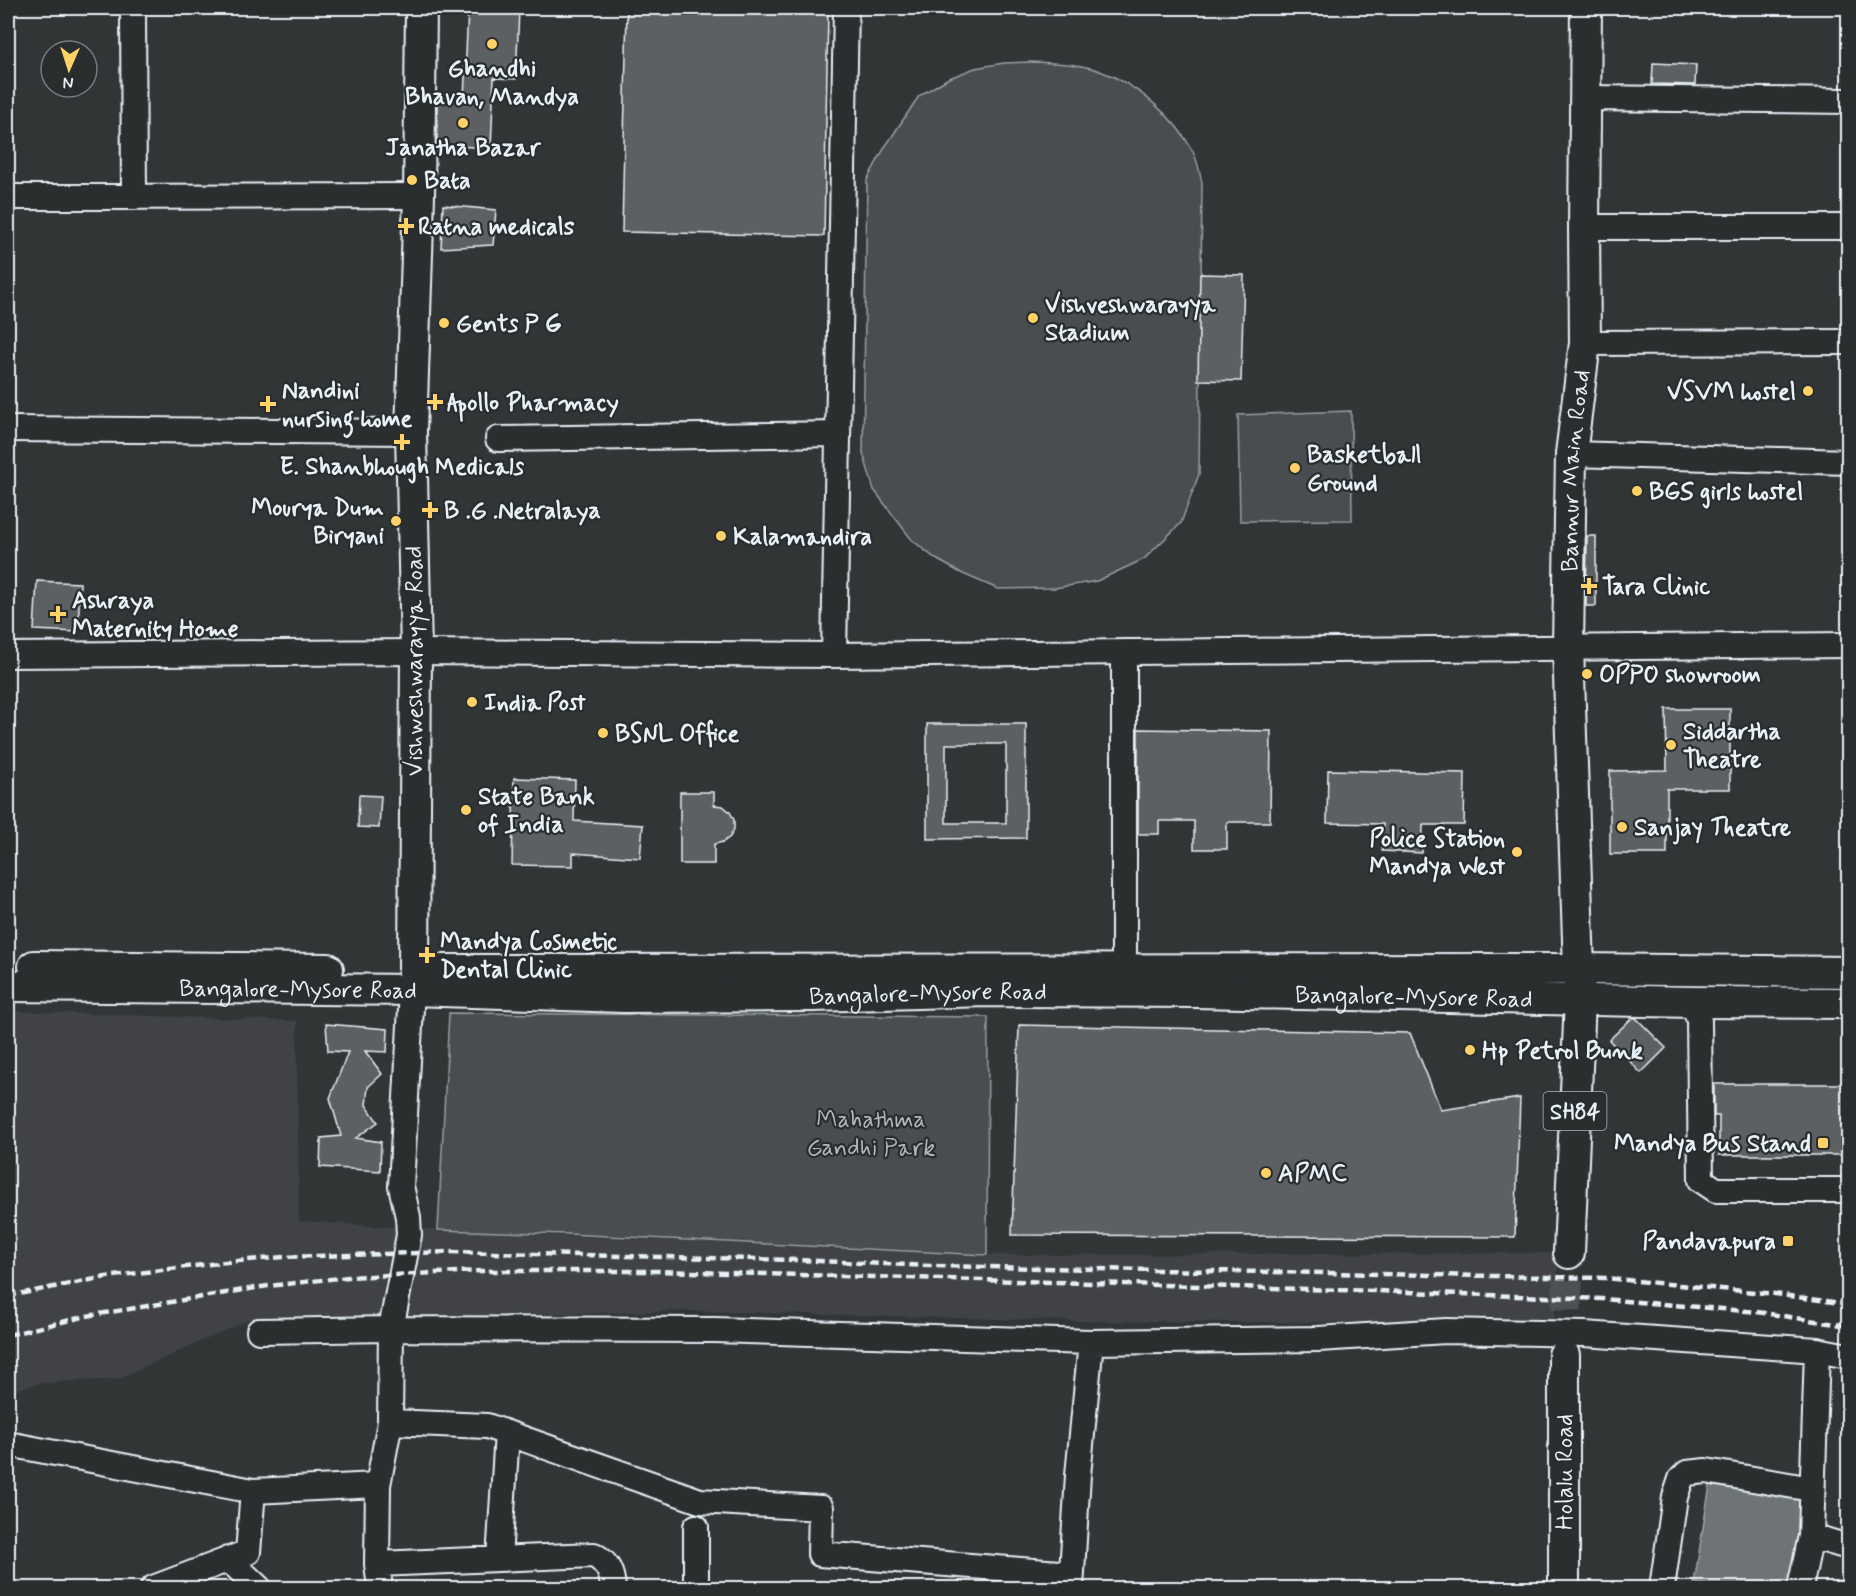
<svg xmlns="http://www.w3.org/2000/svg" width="1856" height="1596" font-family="Mynerve,sans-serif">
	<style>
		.built { fill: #3f4244 }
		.green { fill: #494d4f; stroke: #989fa4; stroke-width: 1.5 }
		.water { fill: #6e7376; stroke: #9fa5aa; stroke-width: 1.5 }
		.building { fill: #5c6063; stroke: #e8f1f8; stroke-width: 1.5; fill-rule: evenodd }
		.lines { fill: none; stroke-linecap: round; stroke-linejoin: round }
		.major-tunnel { stroke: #4d5153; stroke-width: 30; stroke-dasharray: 30 15; stroke-linecap: butt }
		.minor-casing { stroke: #e8f1f8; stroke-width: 28 }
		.major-casing { stroke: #e8f1f8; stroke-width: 34 }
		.minor { stroke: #2a2d2e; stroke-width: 24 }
		.major { stroke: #2a2d2e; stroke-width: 30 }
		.rail { stroke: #e8f1f8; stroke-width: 4.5; stroke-dasharray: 9 4.5; stroke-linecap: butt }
		.poi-dot { fill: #ffd166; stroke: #2a2d2e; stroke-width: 2 }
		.labels { text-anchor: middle; stroke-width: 4.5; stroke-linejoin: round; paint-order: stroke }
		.shield { fill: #2a2d2e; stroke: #afb6bb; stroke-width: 1.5 }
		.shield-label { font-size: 22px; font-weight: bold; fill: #e8f1f8 }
		.poi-label { font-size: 24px; font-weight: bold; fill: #e8f1f8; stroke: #2a2d2e; text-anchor: start }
		.street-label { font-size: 24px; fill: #e8f1f8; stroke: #2a2d2e }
		.park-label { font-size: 24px; fill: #b0b8bd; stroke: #2a2d2e }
	</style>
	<rect width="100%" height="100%" fill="#323536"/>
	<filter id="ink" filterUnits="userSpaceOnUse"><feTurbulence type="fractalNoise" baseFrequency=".0167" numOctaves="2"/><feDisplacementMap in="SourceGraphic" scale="12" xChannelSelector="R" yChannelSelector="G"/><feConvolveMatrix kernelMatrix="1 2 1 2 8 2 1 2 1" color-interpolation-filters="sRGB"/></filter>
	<g filter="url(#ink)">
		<path class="built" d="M8,1011l289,10 2,200 139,9 549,25 572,-2 -5,71 -482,-3 -379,-10 -445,9 -130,59 -77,4 -33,9z"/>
		<path class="green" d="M1031,62c23,1 48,1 69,9 37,13 76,47 93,81 5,9 7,22 9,31l-3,291 -18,49 -37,36 -47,22 -42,7 -57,1 -35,-15 -27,-15 -24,-19 -38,-50 -11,-37 4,-273 18,-33 34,-51 28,-17 28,-11 29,-5z
			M1351,411l1,109 -112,1 -2,-106z
			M449,1013l539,4 -1,238 -420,-21 -129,-4z"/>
		<path class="water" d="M1710,1485l94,14 -15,89h-53l-42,-5z"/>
		<path class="building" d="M468,8l51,2 -3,69 -22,-1 -3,70 -54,-3v-47l27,1z
			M627,8l201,1 -4,227 -202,-4z
			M1653,63l43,2 -1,20 -43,-1z
			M443,205l53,5 -3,35 -52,3z
			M1200,274l44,1 -3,106 -43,-1z
			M1587,536h9v70h-10z
			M37,581l43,2 -2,49 -44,-2z
			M1666,709h64v80h-63v65h-57v-83l57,-1z
			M927,724h99v114l-99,1zM946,744h60v79h-60z
			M1138,729l133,2 -1,91h-43v27h-33v-28h-35v13h-21z
			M1328,770l137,3 -1,52h-41l-1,28 -40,-2 1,-27 -56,-1z
			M514,778l61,2 -1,41 69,4 -3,33 -67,-5v13l-61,-1z
			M680,792h34v13l9,1 7,6 4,8v9l-4,8 -7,5 -9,2v20h-34z
			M359,795l22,1 -2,32 -21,-1z
			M1632,1018h4l30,30 -25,25 -32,-33z
			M326,1024l62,5 -1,23 -22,-1 17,23 -14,13 -2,18 12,17 -22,16 25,4 -1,29 -60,-4 1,-29 20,-2 -11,-38 18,-46 -20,-1z
			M1019,1025l391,8 31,77 79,-12 -5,139 -503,-2z
			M1714,1084h134v71h-129v-39h-5z"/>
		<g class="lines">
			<path class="major-tunnel" d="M1564,1355l5,-102"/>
			<g class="minor-casing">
				<path id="minor" d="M133,8l1,189
					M1586,98l262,3
					M8,197l411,-1
					M1584,227h264
					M1585,343l263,-1
					M8,429l403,3
					M498,439l340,-5
					M1571,454l277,8
					M8,655l408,-3 418,3 1014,-10
					M834,655l12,-647
					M1124,969v-317
					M1694,1002l5,19 2,159 15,10h132
					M259,1331l132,-2 323,1 377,12 227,-3 128,-8 138,3 233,16 31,6
					M390,1422l97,4 213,75 121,7 -1,46 252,20
					M8,1444l245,47 125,-6
					M1811,1536l37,11
					M228,1559l31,29
					M499,1559l8,-126
					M377,1564l217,-9c14,8 18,18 19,33
					M153,1588l95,-36 5,-61
					M380,1588l-3,-24 1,-79 12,-63 1,-93 18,-94 -1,-18 -7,-31 11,-196
					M696,1588v-61
					M1071,1588l7,-113 13,-133
					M1662,1588l13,-91 6,-18 6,-6 19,-2 106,18
					M1800,1588l11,-52 6,-186"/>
			</g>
			<g class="major-casing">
				<g id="major">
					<path d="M34,966l294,3"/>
					<path d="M415,970l1164,-1 269,3"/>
					<path id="s1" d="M8,986l404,4 211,7 190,-1 174,-5 209,1 498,10 154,1"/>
					<path d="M412,990l2,-20 2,-318 -5,-220 8,-236 2,-188"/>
					<path id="s2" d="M1569,1253l11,-254 -12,-352 3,-193 14,-111 -1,-116 2,-219"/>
					<path d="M1564,1588v-233"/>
				</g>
			</g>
			<use href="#minor" class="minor"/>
			<use href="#major" class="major"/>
			<path class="rail" d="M8,1296l98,-19 120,-15 58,-5 166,-5 347,8 133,6 675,12 170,16 73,10
				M8,1335l79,-19 181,-30 80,-9 133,-6h176l720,20 225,8 155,13 91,14"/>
		</g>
	</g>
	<g class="poi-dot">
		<circle cx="492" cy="44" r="6"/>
		<circle cx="463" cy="123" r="6"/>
		<circle cx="412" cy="180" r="6"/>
		<path d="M403 217h6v6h6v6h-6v6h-6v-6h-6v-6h6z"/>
		<circle cx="1033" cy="318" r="6"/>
		<circle cx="444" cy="323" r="6"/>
		<circle cx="1808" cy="391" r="6"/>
		<path d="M432 393h6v6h6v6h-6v6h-6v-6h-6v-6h6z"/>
		<path d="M265 395h6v6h6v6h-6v6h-6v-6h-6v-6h6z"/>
		<path d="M399 433h6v6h6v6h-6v6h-6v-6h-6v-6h6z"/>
		<circle cx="1295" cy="468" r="6"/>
		<circle cx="1637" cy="491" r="6"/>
		<path d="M427 501h6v6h6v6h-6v6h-6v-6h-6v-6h6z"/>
		<circle cx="396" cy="521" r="6"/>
		<circle cx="721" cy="536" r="6"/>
		<path d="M1586 577h6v6h6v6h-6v6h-6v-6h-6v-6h6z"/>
		<path d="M55 605h6v6h6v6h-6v6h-6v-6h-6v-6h6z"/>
		<circle cx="1587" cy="674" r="6"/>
		<circle cx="472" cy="702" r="6"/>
		<circle cx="603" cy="733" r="6"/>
		<circle cx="1671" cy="745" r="6"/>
		<circle cx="466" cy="810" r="6"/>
		<circle cx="1622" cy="827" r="6"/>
		<circle cx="1517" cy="852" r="6"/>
		<path d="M424 946h6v6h6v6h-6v6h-6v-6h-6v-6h6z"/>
		<circle cx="1470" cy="1050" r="6"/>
		<rect x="1817" y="1137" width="12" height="12" rx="3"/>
		<circle cx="1266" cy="1173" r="6"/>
		<rect x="1782" y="1235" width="12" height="12" rx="3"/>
	</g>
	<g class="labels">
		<rect class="shield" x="1543.5" y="1092" width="63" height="38" rx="4.5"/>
		<g class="shield-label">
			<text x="1575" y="1119">SH84</text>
		</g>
		<g class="poi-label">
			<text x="492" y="76" text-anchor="middle">Ghandhi<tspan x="492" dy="28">Bhavan, Mandya</tspan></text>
			<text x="463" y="155" text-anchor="middle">Janatha Bazar</text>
			<text x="424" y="188">Bata</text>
			<text x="418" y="234">Ratna medicals</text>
			<text x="1045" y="312">Vishveshwarayya<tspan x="1045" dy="28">Stadium</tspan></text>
			<text x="456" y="331">Gents P G</text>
			<text x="282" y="398">Nandini<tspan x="282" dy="28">nursing home</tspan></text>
			<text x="1796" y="399" text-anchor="end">VSVM hostel</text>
			<text x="447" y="410">Apollo Pharmacy</text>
			<text x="1307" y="462">Basketball<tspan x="1307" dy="28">Ground</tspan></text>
			<text x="402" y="474" text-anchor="middle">E. Shanbhough Medicals</text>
			<text x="1649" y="499">BGS girls hostel</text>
			<text x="384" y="515" text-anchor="end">Mourya Dum<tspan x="384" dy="28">Biryani</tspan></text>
			<text x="444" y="518">B .G .Netralaya</text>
			<text x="733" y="544">Kalamandira</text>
			<text x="1602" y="594">Tara Clinic</text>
			<text x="72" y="608">Ashraya<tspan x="72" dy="28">Maternity Home</tspan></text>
			<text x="1599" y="682">OPPO showroom</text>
			<text x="484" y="710">India Post</text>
			<text x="1683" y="739">Siddartha<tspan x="1683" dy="28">Theatre</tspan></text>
			<text x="615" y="741">BSNL Office</text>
			<text x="478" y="804">State Bank<tspan x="478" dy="28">of India</tspan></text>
			<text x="1634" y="835">Sanjay Theatre</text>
			<text x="1505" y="846" text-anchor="end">Police Station<tspan x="1505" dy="28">Mandya West</tspan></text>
			<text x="440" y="949">Mandya Cosmetic<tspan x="440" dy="28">Dental Clinic</tspan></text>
			<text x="1482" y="1058">Hp Petrol Bunk</text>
			<text x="1811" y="1151" text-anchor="end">Mandya Bus Stand</text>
			<text x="1278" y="1181">APMC</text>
			<text x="1776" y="1249" text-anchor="end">Pandavapura</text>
		</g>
		<g class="street-label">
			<text dy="8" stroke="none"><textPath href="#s2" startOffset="783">Bannur Main Road</textPath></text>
			<text transform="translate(414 661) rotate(-90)" y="8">Vishweshwarayya Road</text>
			<text dy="8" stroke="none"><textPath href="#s1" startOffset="290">Bangalore-Mysore Road</textPath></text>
			<text dy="8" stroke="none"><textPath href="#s1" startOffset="920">Bangalore-Mysore Road</textPath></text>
			<text dy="8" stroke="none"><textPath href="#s1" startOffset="1406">Bangalore-Mysore Road</textPath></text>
			<text transform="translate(1564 1472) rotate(-90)" y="8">Holalu Road</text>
		</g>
		<g class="park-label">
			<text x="871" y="1127">Mahathma<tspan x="871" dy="28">Gandhi Park</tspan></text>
		</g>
	</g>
	<rect width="1856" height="1596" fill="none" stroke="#2a2d2e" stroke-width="30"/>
	<rect x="15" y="15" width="1826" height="1566" fill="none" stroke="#e8f1f8" stroke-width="2" filter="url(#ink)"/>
	<g transform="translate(69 69) rotate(183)"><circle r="28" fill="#2a2d2e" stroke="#767b7f" stroke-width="1.5"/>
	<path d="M0-4.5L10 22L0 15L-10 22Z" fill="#ffd166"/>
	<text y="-9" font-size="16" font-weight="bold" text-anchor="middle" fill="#e8f1f8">N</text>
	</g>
</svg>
